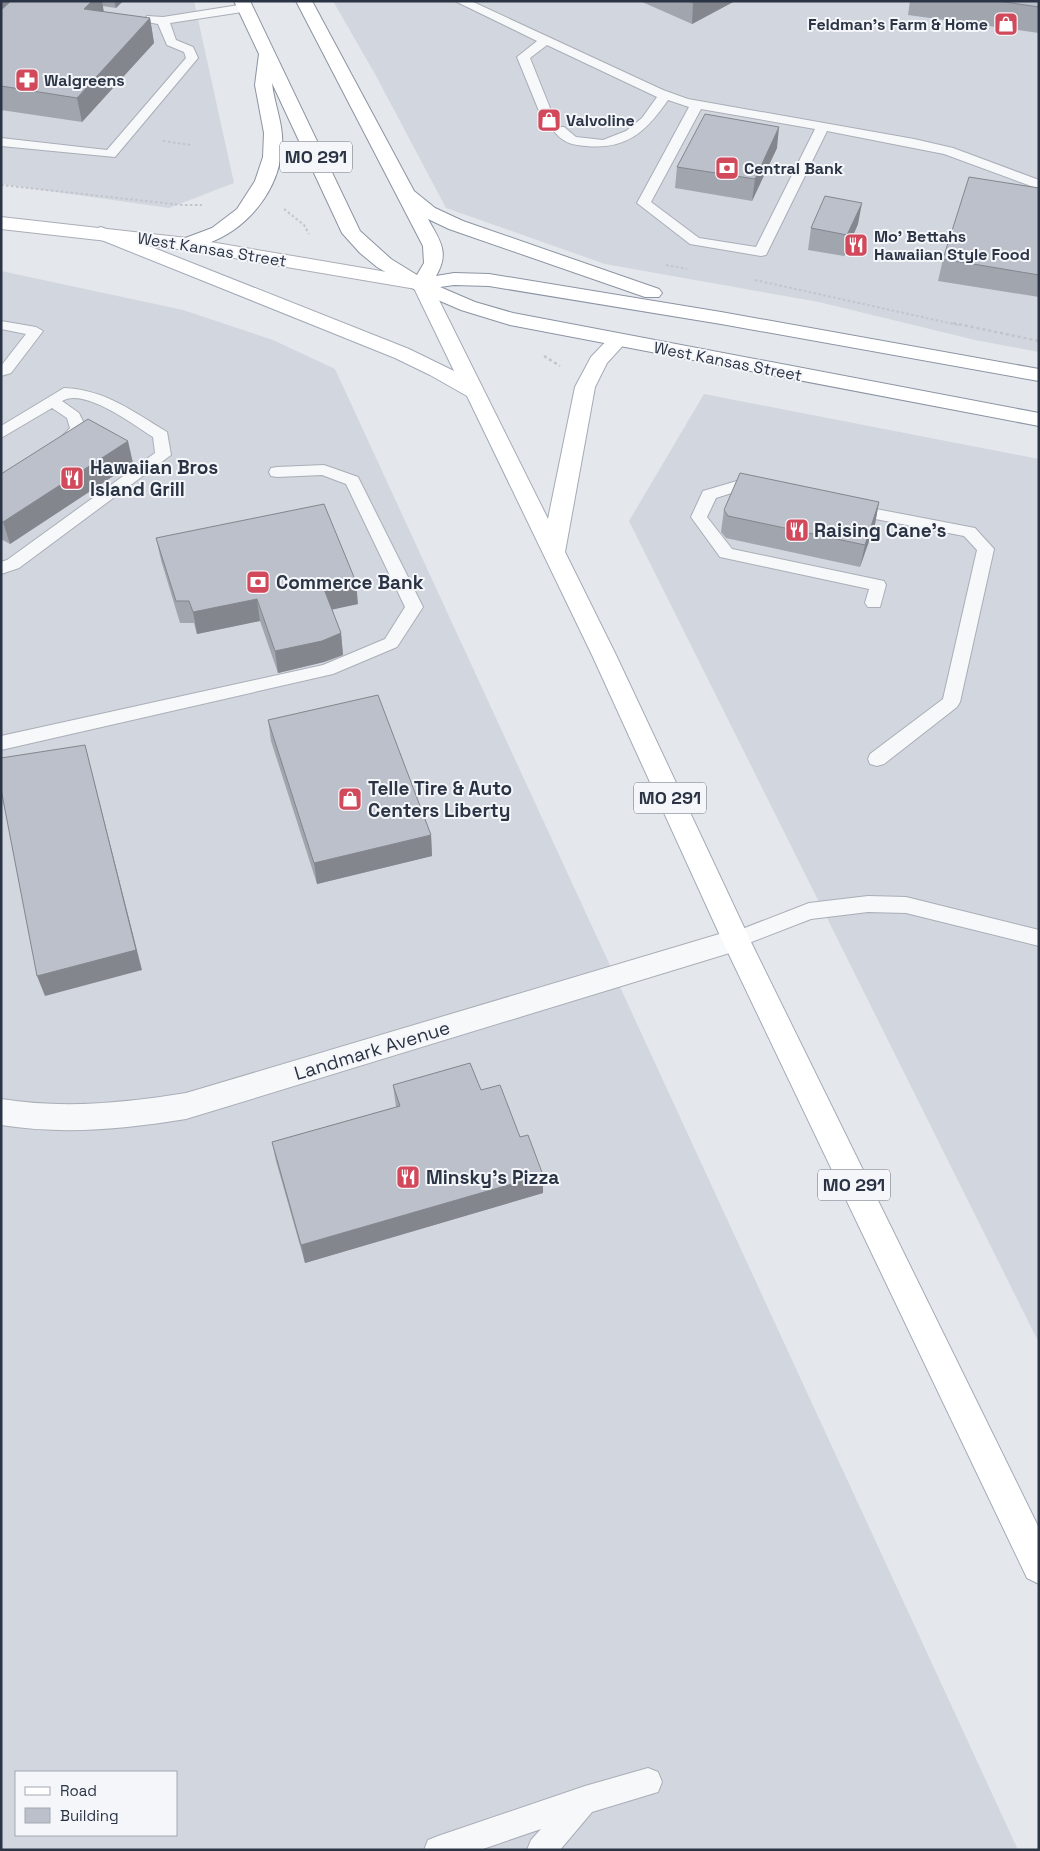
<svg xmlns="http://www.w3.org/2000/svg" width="1040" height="1851" font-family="'Space Grotesk',sans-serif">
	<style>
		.built { fill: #d2d6de; fill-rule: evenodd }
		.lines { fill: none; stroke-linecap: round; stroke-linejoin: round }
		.lane-casing { stroke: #a9aeb7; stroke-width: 2 }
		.street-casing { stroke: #a9aeb7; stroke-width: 2 }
		.secondary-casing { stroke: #a9aeb7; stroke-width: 2 }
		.primary-casing { stroke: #a3abb8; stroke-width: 2 }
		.highway-casing { stroke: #8b94a3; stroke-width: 2 }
		.path-far1 { stroke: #c2c5cb; stroke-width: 2; stroke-dasharray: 2.5 2.5; stroke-linecap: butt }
		.path { stroke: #c2c5cb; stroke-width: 2.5; stroke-dasharray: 3 3; stroke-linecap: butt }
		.lane { fill: #f7f8fa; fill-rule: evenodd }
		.street { fill: #f7f8fa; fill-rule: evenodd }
		.secondary { fill: #fff; fill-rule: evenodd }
		.primary { fill: #fff; fill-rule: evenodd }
		.highway { fill: #fff; fill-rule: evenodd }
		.wall { fill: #a1a5ae }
		.shaded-wall { fill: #83868d }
		.building { fill: #bbc0ca; stroke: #83868d }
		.labels { text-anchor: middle; stroke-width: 4; stroke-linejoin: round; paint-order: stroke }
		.far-poi-label { font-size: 16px; font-weight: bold; fill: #2b3445; stroke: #f4f6f9; text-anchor: start }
		.far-street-label { font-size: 16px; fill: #2b3445; stroke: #f4f6f9 }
		.shield { fill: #f4f6f9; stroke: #676e7b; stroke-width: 1 }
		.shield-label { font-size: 18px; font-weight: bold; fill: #2b3445 }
		.poi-label { font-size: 19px; font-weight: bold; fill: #2b3445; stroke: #f4f6f9; text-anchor: start }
		.street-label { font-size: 19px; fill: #2b3445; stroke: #f4f6f9 }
	</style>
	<rect width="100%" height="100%" fill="#e4e7ec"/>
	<path class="built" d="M1,1h193l40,182 -65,25 -168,-24z
		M333,1h706v351l-64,-12 -156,-38 -214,-38 -159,-56 -71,-134z
		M1,271l182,39 90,30 62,29 683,1481h-1017zM16,1772h160v63h-160z
		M704,394l335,65v884l-410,-822z"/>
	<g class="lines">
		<g class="lane-casing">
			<path id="lane" d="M455,1h16l192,89 25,9 226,40 39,9 86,32v9l-95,-35 -117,-23 -61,124 -5,1 -71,-12 -53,-41 52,-96 -21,-7c-22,32 -42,50 -82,46 -15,-1 -24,-4 -33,-16l1,-3h10l12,10 27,3 23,-9 16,-13 15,-21 -110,-52 -17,13 20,50 -6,4 -5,-1 -22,-54 20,-16zM701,109l114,20 -59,118 -57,-9 -48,-36z
				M245,4l6,4 -2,3 -79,12 6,17 17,7 5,11 -83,99 -114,-11v-8l106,12 79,-92 -2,-6 -17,-7 -9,-21 -11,-2 -2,-3 2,-3 16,1z
				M1,321l35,6 7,4 -32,42 -10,3v-10l25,-32 -25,-5z
				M64,388c42,2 68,23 103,44l4,23 -152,113 -18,6v-12l6,-2 148,-107 -2,-16c-19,-12 -69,-50 -91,-36l17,12 7,15c-6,10 -12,19 -24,22l-8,-5 16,-17 -3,-10 -15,-10 -51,30v-12z
				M324,465l34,12 65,130 -26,40 -64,27 -332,76v-14l322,-71 62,-26 20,-32 -59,-123 -24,-9 -45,2 -6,-1 -2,-4 2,-4 6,-1z
				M737,481l29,6 2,4 -2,4 -6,1 -22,-5 -22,7 -9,19 25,32 152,32 2,4 -6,22h-12l-3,-4 4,-14 -149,-32 -29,-40 12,-26z
				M850,504l125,24 19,21 -34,153 -3,5 -73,57 -7,2 -7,-2 -2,-5 2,-5 73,-55 34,-149 -13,-14 -120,-23 -2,-4 2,-4z
				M868,896l38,1 133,33v16l-133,-33 -38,-1 -57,7 -75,29 -7,-2 -3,-6 3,-6 80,-31z
				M648,1768l10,4 4,10 -4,10 -66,20 -32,38h-33l4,-10 10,-11 -61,21h-56l4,-10 10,-4 147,-50z"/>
		</g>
		<g class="street-casing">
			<path id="street" d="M736,929l10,3 4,8 -4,8 -560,171c-62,10 -122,16 -185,6v-26c63,10 123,4 185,-6z"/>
		</g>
		<g class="secondary-casing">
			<path id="secondary" d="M1,217l186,21 235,40 7,2 3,4 -3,4 -7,2 -235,-40 -186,-21z"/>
		</g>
		<g class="primary-casing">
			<path id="primary" d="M101,227l308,122 45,22 -42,-87 3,-4h14l119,239 27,-132 16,-30 20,-21 7,-2 7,2 3,4 -21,23 -12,24 -30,165 51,103 134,285 289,588v56l-12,-6 -305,-638 -130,-285 -125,-259 -37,-21 -35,-17 -301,-121 -3,-4 3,-4z"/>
		</g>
		<g class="highway-casing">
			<path id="highway" d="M234,1h16l110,230 31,28 26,16 7,-12 -1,-17 -127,-245h16l102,190 21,17 28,13 196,68 3,4 -3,4h-14l-196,-68 -21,-10c12,22 22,33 8,57l18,-3 35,1 232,38 318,57v12l-318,-57 -232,-38 -35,-1 -14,2 35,15 38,11 526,100v13l-529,-101 -49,-15 -44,-19 -40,-24 -17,-14 -18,-20 -70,-150c2,21 12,42 10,64 -3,44 -35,83 -76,97 -9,3 -17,6 -26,4l-3,-4 3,-4 32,-12 25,-19 18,-28 8,-24 1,-24 -9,-48 4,-31z"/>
		</g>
		<path class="path-far1" d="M163,141l28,4
			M1,185l181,20h20
			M284,209l20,16 5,9
			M666,265l21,4
			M755,280l203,45"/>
		<path class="path" d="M953,323l86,18
			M544,356l16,10"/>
		<use href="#lane" class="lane"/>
		<use href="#street" class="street"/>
		<use href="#secondary" class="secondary"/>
		<use href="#primary" class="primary"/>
		<use href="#highway" class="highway"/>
	</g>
	<path class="wall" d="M1,1h122l-7,7 -14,-2 1,6 47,6 4,25 -72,79 -81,-12z
		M640,1h95l-43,23z
		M910,1h129v32l-131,-18z
		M777,148l-25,53 -77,-13 2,-21z
		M1039,188v109l-101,-16 5,-22z
		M858,224l-14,32 -36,-6 3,-22z
		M133,463l-123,81 -9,-5v-65z
		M879,502l-4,22 -15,43 -134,-29 -5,-6 3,-22z
		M156,538l202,66 -26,5 9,24 2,22 -19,7 -46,11 -18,-52 -63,13 -3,-11h-14l-19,-63z
		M268,720l163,115 1,21 -115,28 -46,-143z
		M393,1085l88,5 62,103 -238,70 -29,-102 -4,-19 124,-35z"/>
	<path class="shaded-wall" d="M1,1h21l-21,20z
		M92,1h10l3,17 -21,-9z
		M114,1h9l-7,7z
		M697,1h38l-43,23 1,-21z
		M150,18l4,25 -72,79 -5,-24z
		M779,127l-2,21 -25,53 3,-22z
		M862,203l-4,21 -14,32 3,-21z
		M128,441l5,22 -123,81 -7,-22z
		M879,502l-4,22 -15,43 5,-22z
		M356,582l2,22 -32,7 -2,-22z
		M257,599l3,22 -63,13 -4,-22z
		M341,633l2,22 -19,7 -46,11 -3,-22z
		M85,745l57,225 -97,26 -8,-20z
		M431,835l1,21 -115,28 -3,-21z
		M543,1175v18l-238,70 -4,-18z"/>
	<path class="building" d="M11,1h81l-8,8 66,9 -73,80 -76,-12v-76z
		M689,1h8l-4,2z
		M998,1h41v6z
		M705,114l74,13 -24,52 -78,-12z
		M969,177l70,11v87l-96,-16z
		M825,196l37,7 -15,32 -36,-7z
		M88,419l40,22 -125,81 -2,-1v-47z
		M740,473l139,29 -14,43 -137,-29 -4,-6z
		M324,504l32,78 -32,7 17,44 -19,8 -47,10 -18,-52 -64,13 -4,-11h-13l-20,-63z
		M378,695l53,140 -117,28 -46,-143z
		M85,745l51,205 -99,26 -36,-187v-31z
		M470,1063l11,27 19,-5 20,52 8,-2 15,40 -242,70 -29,-103 128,-36 -7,-21z"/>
	<defs>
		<g id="shop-square" transform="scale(1.25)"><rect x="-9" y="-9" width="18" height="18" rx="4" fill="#d1495b" stroke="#f4f6f9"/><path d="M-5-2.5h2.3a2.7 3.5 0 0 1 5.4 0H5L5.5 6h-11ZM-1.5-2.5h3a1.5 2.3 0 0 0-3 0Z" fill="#fff"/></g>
		<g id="pharmacy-square" transform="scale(1.25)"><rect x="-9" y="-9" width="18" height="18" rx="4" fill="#d1495b" stroke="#f4f6f9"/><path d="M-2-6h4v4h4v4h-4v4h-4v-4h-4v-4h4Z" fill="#fff"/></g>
		<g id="bank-square" transform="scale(1.25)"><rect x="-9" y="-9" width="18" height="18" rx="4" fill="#d1495b" stroke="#f4f6f9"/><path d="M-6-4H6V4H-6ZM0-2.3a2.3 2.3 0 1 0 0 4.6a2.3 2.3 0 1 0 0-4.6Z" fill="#fff"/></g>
		<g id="restaurant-square" transform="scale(1.25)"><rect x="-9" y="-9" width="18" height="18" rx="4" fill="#d1495b" stroke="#f4f6f9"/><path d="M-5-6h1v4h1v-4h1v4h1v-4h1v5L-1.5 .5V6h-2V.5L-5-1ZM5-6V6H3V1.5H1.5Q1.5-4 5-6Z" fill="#fff"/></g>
	</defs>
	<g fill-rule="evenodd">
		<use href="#shop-square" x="1006" y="24"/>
		<use href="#pharmacy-square" x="27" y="80"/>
		<use href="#shop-square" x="549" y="120"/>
		<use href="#bank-square" x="727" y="168"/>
		<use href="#restaurant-square" x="856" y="245"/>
		<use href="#restaurant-square" x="72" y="478"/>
		<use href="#restaurant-square" x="797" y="530"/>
		<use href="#bank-square" x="258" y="582"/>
		<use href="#shop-square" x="350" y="799"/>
		<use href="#restaurant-square" x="408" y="1177"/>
	</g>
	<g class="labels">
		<g class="far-poi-label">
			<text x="988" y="30" text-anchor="end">Feldman's Farm &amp; Home</text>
			<text x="44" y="86">Walgreens</text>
			<text x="566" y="126">Valvoline</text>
			<text x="744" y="174">Central Bank</text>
			<text x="874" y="242">Mo' Bettahs<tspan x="874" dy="18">Hawaiian Style Food</tspan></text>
		</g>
		<g class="far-street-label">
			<text transform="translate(212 249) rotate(9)" y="6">West Kansas Street</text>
			<text transform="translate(728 361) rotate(11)" y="6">West Kansas Street</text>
		</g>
		<g class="shield">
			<rect x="280" y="141.5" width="72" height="31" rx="4"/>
			<rect x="634" y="782.5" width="72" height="31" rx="4"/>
			<rect x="818" y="1169.5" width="72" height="31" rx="4"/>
		</g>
		<g class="shield-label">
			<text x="316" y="163">MO 291</text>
			<text x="670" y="804">MO 291</text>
			<text x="854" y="1191">MO 291</text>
		</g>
		<g class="poi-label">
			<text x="90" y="474">Hawaiian Bros<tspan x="90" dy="22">Island Grill</tspan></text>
			<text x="814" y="537">Raising Cane's</text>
			<text x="276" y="589">Commerce Bank</text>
			<text x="368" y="795">Telle Tire &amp; Auto<tspan x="368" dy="22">Centers Liberty</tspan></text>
			<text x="426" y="1184">Minsky's Pizza</text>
		</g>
		<g class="street-label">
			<text transform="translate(372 1050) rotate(-17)" y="7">Landmark Avenue</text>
		</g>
	</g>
	<rect width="1040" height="1851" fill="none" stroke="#2b3445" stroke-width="5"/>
	<rect x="15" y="1771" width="162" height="65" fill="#f4f6f9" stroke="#a4a8b1"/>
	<rect x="25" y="1787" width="25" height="8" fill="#ffffff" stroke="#a4a8b1"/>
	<text x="60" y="1796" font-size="15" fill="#2b3445">Road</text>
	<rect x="25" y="1808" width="25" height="15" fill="#bbc0ca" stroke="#a4a8b1"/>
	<text x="60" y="1821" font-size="15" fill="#2b3445">Building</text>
</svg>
